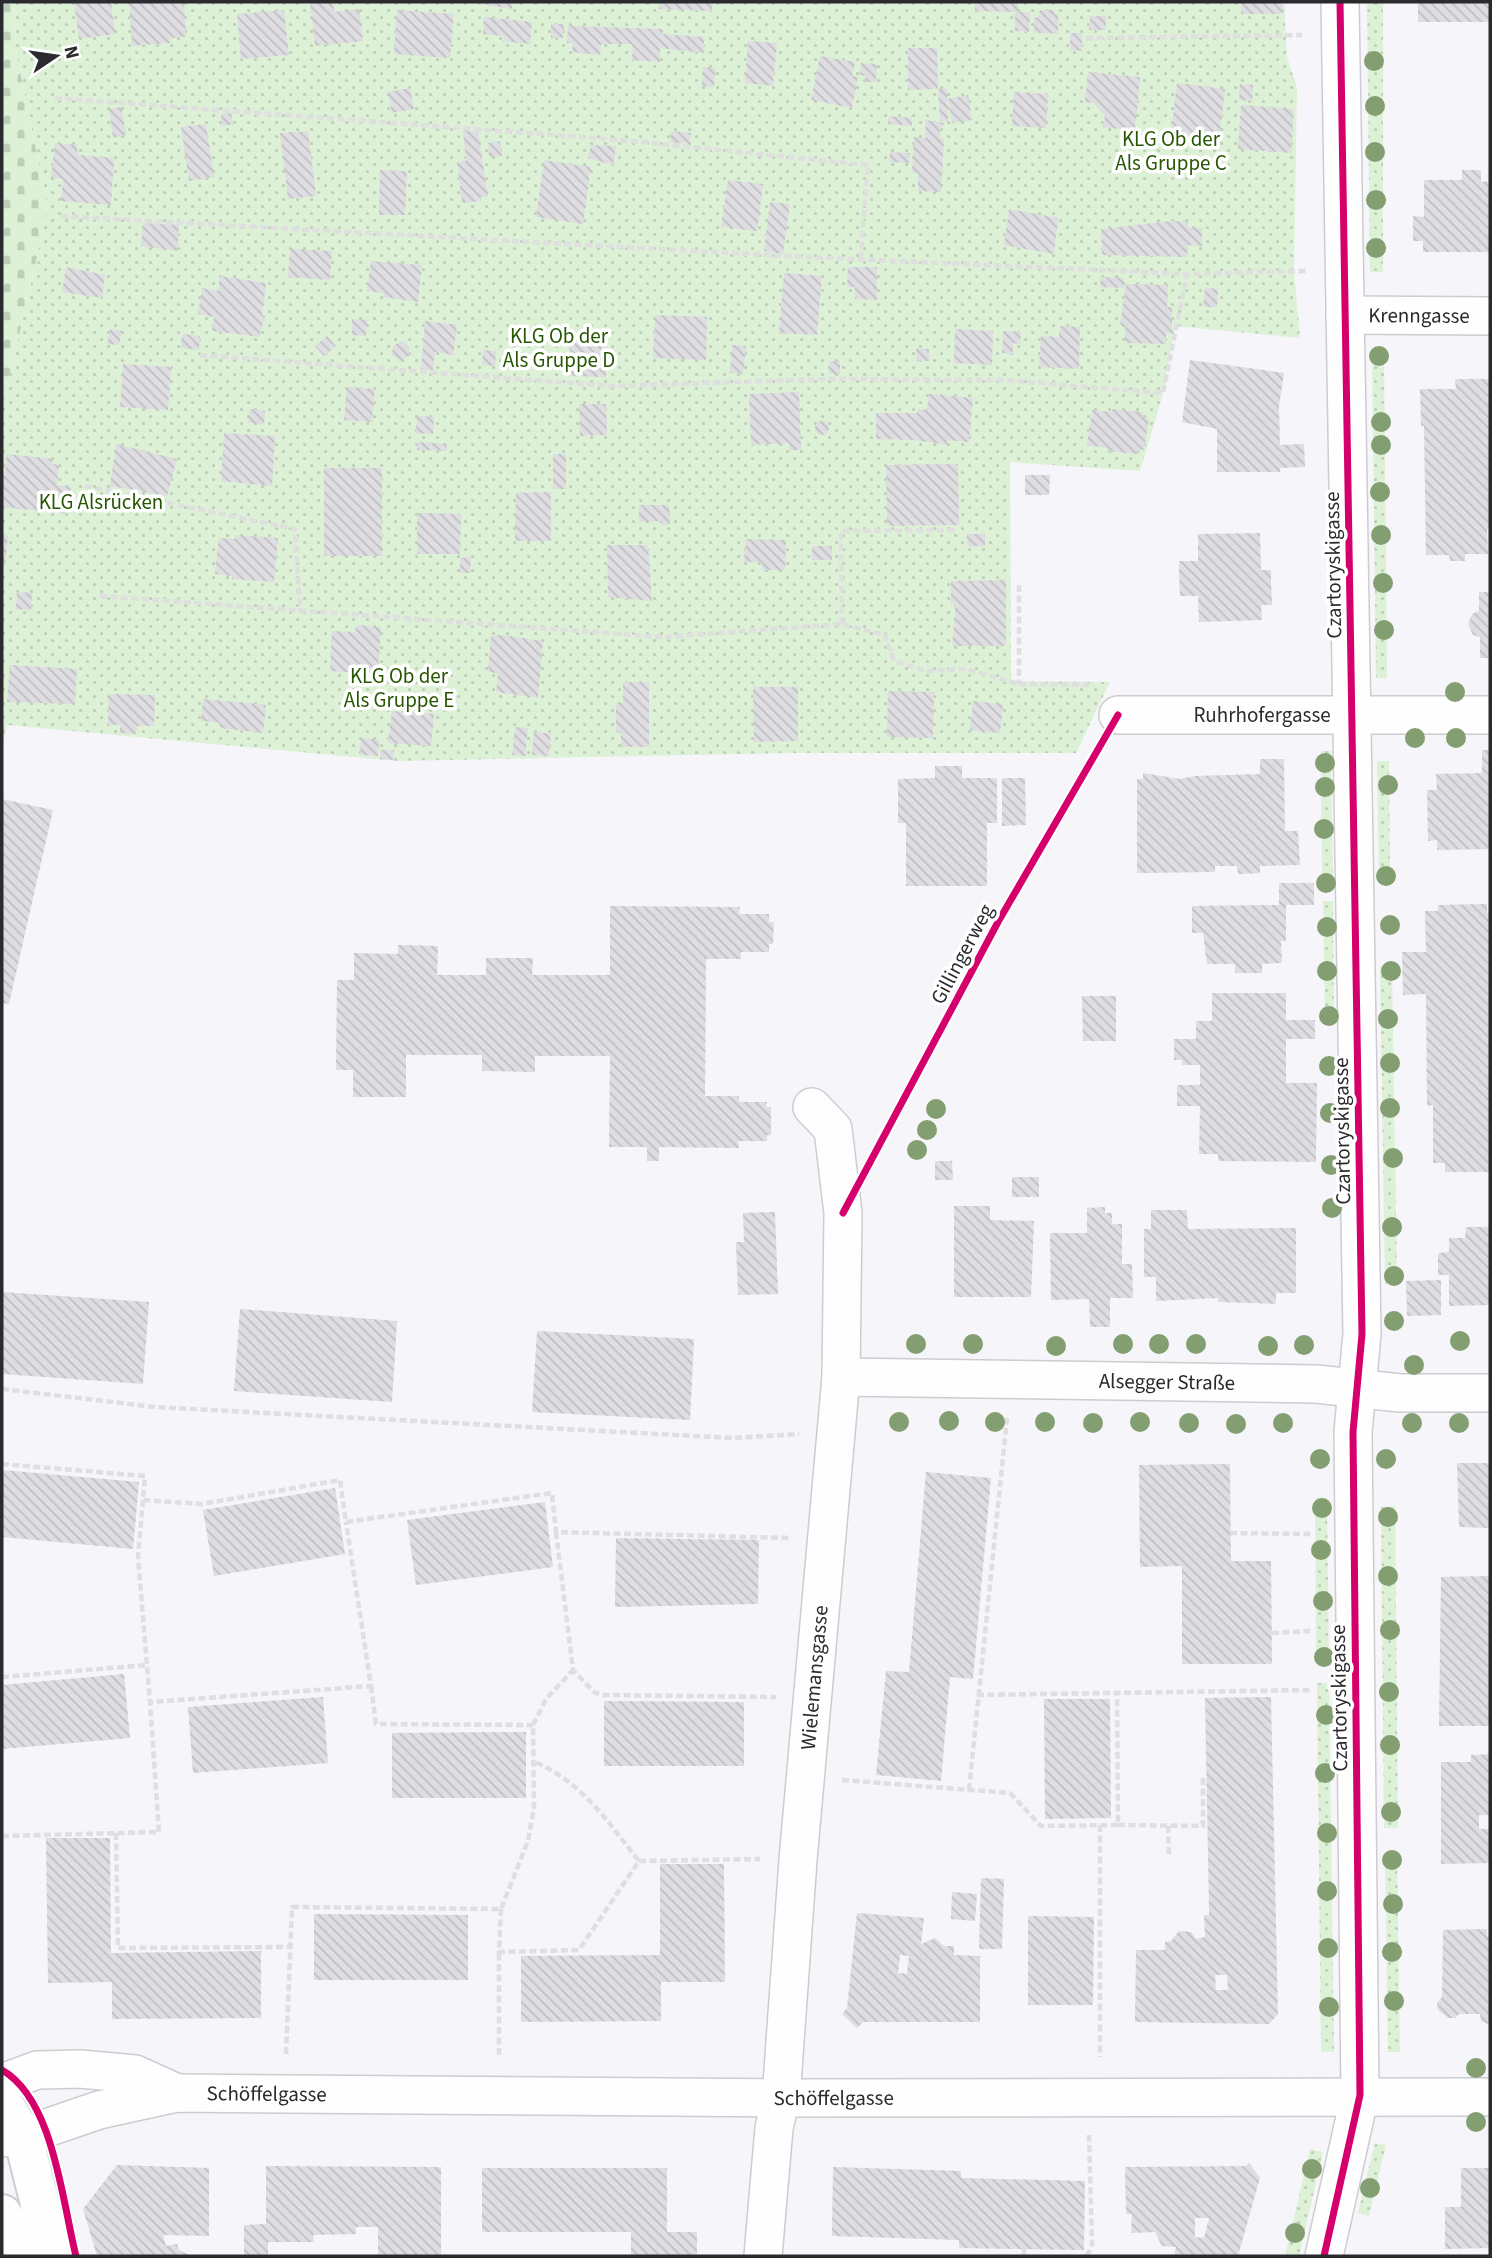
<svg xmlns="http://www.w3.org/2000/svg" width="1492" height="2258" font-family="'Source Sans 3',sans-serif">
	<style>
		.green { fill: url(#green-dots) }
		.cemetery { fill: url(#cemetery-stones) }
		.building { fill: url(#building-back-hatch); fill-rule: evenodd }
		.lines { fill: none; stroke-linecap: round; stroke-linejoin: round }
		.street-casing { stroke: #cdccd1; stroke-width: 40 }
		.secondary-casing { stroke: #cdccd1; stroke-width: 42 }
		.path { stroke: #dfdfe0; stroke-width: 4.5; stroke-dasharray: 7 3.5; stroke-linecap: butt }
		.street { stroke: #fefefe; stroke-width: 37 }
		.secondary { stroke: #fefefe; stroke-width: 38 }
		.cycleway-casing { stroke: #fff; stroke-width: 11 }
		.cycleway { stroke: #d6006c; stroke-width: 7 }
		.tree { fill: #839e70 }
		.labels { text-anchor: middle; stroke-width: 7; stroke-linejoin: round; paint-order: stroke }
		.park-label { font-size: 21px; fill: #265700; stroke: #fff }
		.street-label { font-size: 21px; fill: #2b2b2f; stroke: #fff }
	</style>
	<defs>
		<pattern id="green-dots" width="8" height="8" patternUnits="userSpaceOnUse" patternTransform="scale(1.75)"><rect width="8" height="8" fill="#ddf1d6"/><path d="M2 2h.1M6 6h.1" fill="none" stroke="#becfb8" stroke-width="1.8" stroke-linecap="round"/></pattern>
		<pattern id="cemetery-stones" width="16" height="16" patternUnits="userSpaceOnUse" patternTransform="scale(1.75)"><rect width="16" height="16" fill="#ddf1d6"/><path d="M2 7V4a2 2 0 0 1 4 0v3zM10 15v-3a2 2 0 0 1 4 0v3z" fill="#becfb8"/></pattern>
		<pattern id="building-back-hatch" width="6" height="6" patternUnits="userSpaceOnUse" patternTransform="scale(1.75)"><rect width="6" height="6" fill="#dedde1"/><path d="M-1 5l2 2M0 0l6 6M5-1l2 2" fill="none" stroke="#bfbec1"/></pattern>
	</defs>
	<rect width="100%" height="100%" fill="#f5f5fa"/>
	<path class="green" d="M16,2h1268l3,55 10,31 -3,184 6,66 -125,-12 -12,68 -23,77 -130,-9 1,219 99,1 -34,71h-290l-389,8 -390,-36 -5,24v-339l46,-202 -33,-161z
		M1367,2h16v270h-13z
		M1372,351h12l3,327h-11z
		M1321,751h10l2,135h-11z
		M1377,761h12l1,122h-11z
		M1323,901h10l1,120h-9z
		M1392,965l5,318 -12,1 -5,-318z
		M1315,1498h12l2,164h-13z
		M1395,1506l3,322h-14l-3,-321z
		M1317,1683h12l5,369h-13z
		M1397,1853l3,199h-12l-3,-199z
		M1375,2143l11,2 -17,71 -11,-3z
		M1310,2149l13,3 -24,104h-14z"/>
	<path class="cemetery" d="M2,2h14l-1,45 33,161 -46,202z"/>
	<path class="building" d="M74,2h37l4,32 -36,5z
		M129,2h55l2,35 -16,1v5l-38,3z
		M310,2h23l1,10 25,-3 4,32 -48,5z
		M469,2h44l-1,7z
		M659,2h54l-1,9 -53,-2z
		M975,2h43v10h12l-1,20 -14,-1v-19l-40,-1z
		M1241,2h41l1,12h-42z
		M1418,2h72v20h-72z
		M284,10l5,45 -48,4 -4,-45z
		M397,10l57,4 -4,44 -56,-4z
		M1040,10h14l1,5 3,-1v20l-24,-2v-15l4,1z
		M1090,16h16v14h-17z
		M484,17l48,5 -2,22 -27,-3 1,-5 -21,-2z
		M551,24h13l-1,14h-12z
		M568,26l94,3v5l42,3v16l-44,-5v14l-28,-2 1,-16h-32l-1,11 -28,-3 1,-9h-6z
		M1070,33h12v18l-12,-1z
		M748,41l29,2 -4,43 -28,-3z
		M908,48h29l1,41 -30,1z
		M820,56l35,6 -3,14 6,1 -6,31 -41,-8z
		M861,63l16,1 -1,18h-11l1,-6 -6,-1z
		M703,67l13,1 -2,19 -12,-1z
		M1088,72l52,5 -5,54 -32,-4 2,-11 -11,-13 -9,-1z
		M1177,83l48,6 -6,51 -48,-6z
		M1240,84l13,1 -1,16 -13,-1z
		M410,88l4,21 -22,4 -4,-21z
		M938,89h9l1,32h-8z
		M1014,92l34,2 -2,34 -34,-2z
		M968,95l4,25 -20,3 -4,-24z
		M1241,105l53,4 -3,44 -53,-4z
		M121,107l5,28 -13,3 -4,-29z
		M231,113l2,11 -11,2 -1,-12z
		M889,116l23,2v8l-24,-2z
		M925,120l19,3 -4,8v7l4,1 -3,53 -23,-1v-18h-6l2,-36 12,1z
		M206,124l8,53 -25,4 -8,-54z
		M308,131l8,65 -28,3 -8,-66z
		M463,131h15l10,65 -8,1 1,4 -19,2 -5,-41 9,-1z
		M671,131l20,2 -1,11 -20,-2z
		M500,141l2,15 -13,1 -1,-14z
		M55,143l23,2 -1,10 37,3 -3,47 -50,-4 2,-22 -12,-1z
		M591,145l25,1 -3,19 -25,-7z
		M890,152l20,1 -1,10 -20,-1z
		M544,160l47,7 -8,57 -47,-7z
		M380,170l27,1 -2,44h-26z
		M1462,170h19v12l9,-1v71h-67v-11h-10v-25l11,1v-37h38z
		M728,180l35,4 -6,47 -36,-4z
		M770,202l20,2 -7,50 -19,-3z
		M1009,209l49,9 -4,36 -50,-9z
		M1171,221l17,1v6h14v18l-14,-1 -1,12 -85,-2 -1,-26z
		M143,223l36,2 -2,26 -36,-5z
		M290,249l42,2 -2,29 -42,-3z
		M371,261l51,4 -4,37 -35,-5 1,-4 -17,-2z
		M66,267l39,8 -3,23 -40,-6z
		M848,267h29v33l-22,-1v-12h-8z
		M784,273l38,3 -5,59 -38,-2z
		M220,276l46,7 -4,32 3,1 -6,21 -47,-6 2,-14 -16,-3 4,-26 16,3z
		M1101,277l23,1v10l-24,-1z
		M1126,284l42,1 -1,22h5v27l-6,-1v11l-41,-1v-18h-5z
		M1205,288l13,1 -1,18h-14z
		M655,315l52,2 -1,43 -53,-2z
		M352,319l15,1 -1,16 -14,-1z
		M425,321l32,4 -4,30 -18,-3 -2,18 -12,-1z
		M1060,326l20,1 -1,42 -40,-2 2,-31 18,1z
		M110,329l12,2 -3,14 -12,-1z
		M955,329l38,2 -1,34 -38,-2z
		M1003,331l18,1 -1,12 -7,-1v11l-11,-1z
		M182,334l18,2 -1,14 -18,-2z
		M327,336l9,10 -12,10 -9,-10z
		M570,338l37,1 -1,38 -37,-1z
		M402,341l7,6v9l-9,4 -8,-5 1,-9z
		M732,345l14,1 -3,28 -13,-1z
		M916,349h13v12h-12z
		M483,350l13,1 -1,15 -13,-1z
		M1190,360l94,13 -5,34 1,38 24,-1 1,23 -25,1v4h-63v-43l-35,-7z
		M829,361h11v13h-11z
		M123,364l48,3 -3,43 -48,-3z
		M1455,379h35v150h-3l1,25h-23v7h-15l-1,-6h-23l-2,-129h-3l-1,-37h36z
		M347,387l28,2 -3,33 -28,-2z
		M799,392l2,58h-12v-7l-38,2 -2,-51z
		M929,394l44,4 -4,44 -22,-2v5l-32,-5 -39,-1v-26h41l1,-4 9,1z
		M579,404h27l1,31 -27,1z
		M250,409l15,2 -1,13 -16,-1z
		M1112,409l31,3 -1,5 7,2 -5,31 -6,-1 -1,5 -30,-3v-3l-20,-3 5,-35 20,2z
		M417,416l17,1 -1,17 -17,-1z
		M815 428a7 7 0 1 1 14 0a7 7 0 1 1-14 0Z
		M224,433l51,3 -3,50 -51,-5z
		M418,442l29,2 -1,7 -29,-1z
		M116,444l61,15 -10,37 -57,-10z
		M7,454l45,5v5l7,1 -2,20 14,2 -3,27 -66,-7v-32h3z
		M553,454h13v35h-13z
		M958,464l1,61 -72,1 -1,-61z
		M324,468h58v88h-58z
		M1025,475h25l-1,20h-24z
		M551,492v49h-36l1,-48z
		M639,505h30l1,20h-8v-4l-23,1z
		M417,513l44,1 -1,40h-43z
		M1260,533l1,37h10v11l1,24h-11l1,15 -63,2 -1,-26h-18l-1,-24v-11h19v-27z
		M967,534h18v12h-18z
		M2,535h6l-3,31h-3z
		M235,535l43,3 -4,44 -42,-3v-3l-17,-2 4,-36 16,1z
		M746,539l40,1 -1,30h-23v-8h-18z
		M607,545h41l4,56 -44,-4z
		M812,546h20v14h-20z
		M471,557l-1,16h-10v-15z
		M1006,580v66h-54l3,-33v-9h-4v-23z
		M17,592l15,1 -1,17 -15,-1z
		M1479,592h11v66h-10v-21l-7,-2 -5,-11 4,-10 7,-3z
		M356,625l25,2 -3,47 -48,-3 2,-40 23,1z
		M501,635l42,6 -5,57 -42,-6 2,-19 -10,-1 3,-36z
		M10,665l67,4 -2,35 -68,-2z
		M623,682h26v65h-28v-15h-5v-29h7z
		M753,687h45v54l-44,1z
		M888,691l46,1 -1,46 -46,-1z
		M109,694l46,1 -1,31h-17l-1,8 -16,-1v-8h-12z
		M203,699l63,6 -3,28 -43,-5 1,-5 -20,-2z
		M973,701l30,3 -3,29 -30,-3z
		M392,711l42,3 -3,32 -43,-3z
		M515,727l13,1 -3,28 -13,-1z
		M534,732l17,2 -2,22 -17,-1z
		M361,738l18,2 -1,16 -18,-1z
		M380,750h14l-1,10 -13,-1z
		M1482,750h8v99l-53,1v-10l-9,1 -1,-51h10l-1,-16 46,-1z
		M1260,759h24l1,72h13l2,34 -40,1v7l-22,1 -1,-8h-22v6l-78,1v-94h6v-6l37,6 15,-3 65,-2z
		M935,766h27v12h35v45h-10v63h-81v-63h-8v-44l37,-1z
		M1002,778h23l1,47 -24,1z
		M2,799l51,11 -44,194 -7,-1z
		M1279,883h35v22h-28v36h-5l1,22 -20,1v9h-27v-9h-28l-4,-31h-11v-27l87,-1z
		M1487,904v9l3,-1v260h-45v-9h-12v-58l-6,1 -1,-112 -23,1 -1,-43h24l-1,-41h13v-6z
		M610,906l130,1 -1,7h30v8h5l-1,22h-4v8h-28v7h-35l-1,137h34v6h28l-1,5h5v28h-4v6h-29l1,7 -80,-1v14h-12v-14h-38l1,-91h-75v16l-53,-1v-16h-76v42h-53v-27h-17l1,-90h17v-27l44,1v-9l40,1 -1,29h49v-17h47l-1,17h78z
		M1212,993h74v27h29v19h-29v44h31l-1,79 -98,-1v-7h-19l1,-48h-23v-21h23v-20h-18v-5h-8v-21h22v-18h16z
		M1082,996h34v45h-33z
		M935,1161h17l1,19h-18z
		M1012,1177h27v20h-27z
		M954,1206h36v14l44,1 -3,76h-77z
		M1105,1207v6h7v11h10v40h10l1,34h-23v29h-20l-1,-28 -38,1 -1,-67h37v-25z
		M1151,1210h36l1,19 108,-1v65h-20v11l-58,-2v-4l-62,3v-24h-12v-48h7z
		M775,1212l3,82 -40,1 -2,-53h8l-1,-29z
		M1466,1227h24v78l-41,1v-31h-11v-22l11,-1v-14h16z
		M1441,1280v35l-34,1 -1,-35z
		M2,1292l147,10 -6,82 -141,-10z
		M240,1309l157,12 -5,81 -158,-11z
		M537,1331l157,8 -4,81 -158,-8z
		M1457,1463h33v65l-31,-1z
		M1230,1464l1,97h40l1,103h-90v-98l-42,1 -1,-102z
		M2,1470l137,12 -6,67 -131,-12z
		M926,1472l65,6 -18,201 -23,-2 -9,104 -65,-6 10,-104 23,1z
		M335,1488l10,66 -131,22 -11,-66z
		M545,1502l8,65 -137,18 -9,-65z
		M616,1538l143,2 -1,64 -143,3z
		M1490,1576v150h-51l2,-149z
		M124,1674l6,64 -128,11v-64z
		M323,1697l5,66 -135,10 -5,-66z
		M1271,1697l7,317 -9,10 -134,-2 1,-72h29v-8l6,-1 8,-10 12,1 5,7 9,-2 -1,-22h5v-6l-4,-211zM1215,1975h12l1,15h-12z
		M1044,1699h66l1,119 -66,1z
		M604,1701l140,1v64h-140z
		M526,1732v66h-134v-65z
		M1490,1754v61h-11v14h11v34l-49,1v-102h30v-7z
		M46,1838h64l1,115 150,-2v67l-149,1v-37l-64,1z
		M660,1864h64l1,118h-64v39l-140,1v-66l139,-1z
		M981,1878l23,1 -2,70h-23z
		M952,1892l25,2 -2,27 -24,-2z
		M857,1913l67,5 -3,26 14,-6 9,8h10v9l26,1v66h-117l-6,6 -15,-14 5,-6zM900,1955l9,1 -2,18 -9,-1z
		M314,1914l154,1v65h-154z
		M1028,1916l66,1 -1,88h-65z
		M1487,1929v7h3v89l-9,-4 -1,-7h-21l-4,4h-7l-10,-8 -1,-7 5,-6 1,-67z
		M1249,2163l11,15 -22,78h-64l2,-9 -14,-1 -7,-14 -24,1 1,-19h-6l-1,-47 121,-1zM1195,2218h14l-5,20 -9,-1z
		M117,2165l92,3v68l-46,-1 3,11 11,-2 2,6 12,6h-94l-14,-47z
		M266,2166l175,1v89h-63v-29h-22v7l-43,1 1,7h-46v14h-24v-31l22,-1z
		M833,2167l128,4v7l124,3 -1,69 -125,-2v-8l-127,-4z
		M482,2168h185v64h30v24h-66v-24h-149z
		M1461,2168h29v80l-45,1v-42h16z"/>
	<g class="lines">
		<g class="street-casing">
			<g id="street">
				<path id="s1" d="M1345,315l145,1"/>
				<path id="s2" d="M1118,715h372"/>
				<path id="s3" d="M841,1377l475,7 84,9h90"/>
				<path d="M2,2083l35,-13 43,-1 55,5 42,19"/>
				<path id="s4" d="M2,2138l21,-2 76,-26 78,-17 604,5 709,-1"/>
				<path id="s5" d="M763,2256l11,-128 7,-30 17,-238 43,-483 2,-164 -10,-84 -21,-22"/>
				<path d="M1324,2256l36,-161 -7,-663 9,-98 -22,-1332"/>
			</g>
		</g>
		<g class="secondary-casing">
			<path id="secondary" d="M2,2101l21,35 30,120
				M2,2214l11,17 9,25"/>
		</g>
		<path class="path" d="M1086,38l216,-3
			M55,98l566,42 247,25 -7,92
			M61,216l724,40 402,18 119,-3
			M200,355l411,31 219,-7 171,1 162,13 24,-119
			M85,486l210,43 5,82
			M1019,585v99
			M100,596l563,41 179,-13 43,11 9,26 32,10 40,-2 53,15 75,1
			M842,624l-1,-93 115,-1
			M2,1389l153,18 577,31 67,-4
			M2,1464l143,12 -2,24 59,4 138,-24 6,42 206,-29 4,39 234,6
			M143,1500l-5,56 12,146
			M556,1532l17,138 21,22 9,3 173,2
			M1230,1533l80,1
			M1272,1633l38,-2
			M2,1677l145,-12
			M371,1686l5,38 157,1
			M977,1695l334,-5
			M842,1780l168,13 31,33 77,-1 -1,-132
			M969,1790l38,-372
			M1100,1825v232
			M1118,1825l85,1v-51
			M1168,1826l1,31
			M116,1833l2,115 171,-1
			M2,1836l157,-4 -9,-130 221,-16 -25,-164
			M639,1861l121,-2
			M501,1909l-2,43 80,-2 60,-89c-33,-41 -55,-77 -104,-99
			M286,2054l6,-147 209,2 27,-68 6,-34 -1,-82 13,-26 27,-29
			M499,2055v-103
			M1024,2249v7
			M1087,2256l5,-11 -3,-110"/>
		<use href="#street" class="street"/>
		<use href="#secondary" class="secondary"/>
		<g class="cycleway-casing">
			<path id="cycleway" d="M843,1213l155,-291 120,-207
				M2,2070c52,30 60,131 74,186
				M1324,2256l36,-161 -7,-663 9,-98 -22,-1332"/>
		</g>
		<use href="#cycleway" class="cycleway"/>
	</g>
	<g class="tree">
		<circle cx="1374" cy="61" r="10"/>
		<circle cx="1375" cy="106" r="10"/>
		<circle cx="1375" cy="152" r="10"/>
		<circle cx="1376" cy="200" r="10"/>
		<circle cx="1376" cy="248" r="10"/>
		<circle cx="1379" cy="356" r="10"/>
		<circle cx="1381" cy="422" r="10"/>
		<circle cx="1381" cy="445" r="10"/>
		<circle cx="1380" cy="492" r="10"/>
		<circle cx="1381" cy="535" r="10"/>
		<circle cx="1383" cy="583" r="10"/>
		<circle cx="1384" cy="630" r="10"/>
		<circle cx="1455" cy="692" r="10"/>
		<circle cx="1415" cy="738" r="10"/>
		<circle cx="1456" cy="738" r="10"/>
		<circle cx="1325" cy="763" r="10"/>
		<circle cx="1388" cy="785" r="10"/>
		<circle cx="1325" cy="787" r="10"/>
		<circle cx="1324" cy="829" r="10"/>
		<circle cx="1386" cy="876" r="10"/>
		<circle cx="1326" cy="883" r="10"/>
		<circle cx="1390" cy="925" r="10"/>
		<circle cx="1327" cy="927" r="10"/>
		<circle cx="1327" cy="971" r="10"/>
		<circle cx="1391" cy="971" r="10"/>
		<circle cx="1329" cy="1016" r="10"/>
		<circle cx="1388" cy="1019" r="10"/>
		<circle cx="1390" cy="1063" r="10"/>
		<circle cx="1329" cy="1066" r="10"/>
		<circle cx="1390" cy="1108" r="10"/>
		<circle cx="936" cy="1109" r="10"/>
		<circle cx="1330" cy="1113" r="10"/>
		<circle cx="927" cy="1130" r="10"/>
		<circle cx="917" cy="1150" r="10"/>
		<circle cx="1393" cy="1158" r="10"/>
		<circle cx="1331" cy="1165" r="10"/>
		<circle cx="1332" cy="1208" r="10"/>
		<circle cx="1392" cy="1227" r="10"/>
		<circle cx="1394" cy="1276" r="10"/>
		<circle cx="1394" cy="1321" r="10"/>
		<circle cx="1460" cy="1341" r="10"/>
		<circle cx="916" cy="1344" r="10"/>
		<circle cx="973" cy="1344" r="10"/>
		<circle cx="1123" cy="1344" r="10"/>
		<circle cx="1159" cy="1344" r="10"/>
		<circle cx="1196" cy="1344" r="10"/>
		<circle cx="1304" cy="1345" r="10"/>
		<circle cx="1056" cy="1346" r="10"/>
		<circle cx="1268" cy="1346" r="10"/>
		<circle cx="1414" cy="1365" r="10"/>
		<circle cx="949" cy="1421" r="10"/>
		<circle cx="899" cy="1422" r="10"/>
		<circle cx="995" cy="1422" r="10"/>
		<circle cx="1045" cy="1422" r="10"/>
		<circle cx="1140" cy="1422" r="10"/>
		<circle cx="1093" cy="1423" r="10"/>
		<circle cx="1189" cy="1423" r="10"/>
		<circle cx="1283" cy="1423" r="10"/>
		<circle cx="1412" cy="1423" r="10"/>
		<circle cx="1459" cy="1423" r="10"/>
		<circle cx="1236" cy="1424" r="10"/>
		<circle cx="1320" cy="1459" r="10"/>
		<circle cx="1386" cy="1459" r="10"/>
		<circle cx="1322" cy="1508" r="10"/>
		<circle cx="1388" cy="1517" r="10"/>
		<circle cx="1321" cy="1550" r="10"/>
		<circle cx="1388" cy="1576" r="10"/>
		<circle cx="1323" cy="1601" r="10"/>
		<circle cx="1390" cy="1630" r="10"/>
		<circle cx="1324" cy="1657" r="10"/>
		<circle cx="1389" cy="1692" r="10"/>
		<circle cx="1326" cy="1715" r="10"/>
		<circle cx="1390" cy="1745" r="10"/>
		<circle cx="1325" cy="1773" r="10"/>
		<circle cx="1391" cy="1812" r="10"/>
		<circle cx="1327" cy="1833" r="10"/>
		<circle cx="1392" cy="1860" r="10"/>
		<circle cx="1327" cy="1891" r="10"/>
		<circle cx="1393" cy="1904" r="10"/>
		<circle cx="1328" cy="1948" r="10"/>
		<circle cx="1392" cy="1952" r="10"/>
		<circle cx="1394" cy="2001" r="10"/>
		<circle cx="1329" cy="2007" r="10"/>
		<circle cx="1476" cy="2068" r="10"/>
		<circle cx="1476" cy="2122" r="10"/>
		<circle cx="1312" cy="2169" r="10"/>
		<circle cx="1370" cy="2188" r="10"/>
		<circle cx="1295" cy="2233" r="10"/>
	</g>
	<g class="labels">
		<g class="park-label">
			<text x="1171" y="146">KLG Ob der<tspan x="1171" dy="24">Als Gruppe C</tspan></text>
			<text x="559" y="343">KLG Ob der<tspan x="559" dy="24">Als Gruppe D</tspan></text>
			<text x="101" y="509">KLG Alsrücken</text>
			<text x="399" y="683">KLG Ob der<tspan x="399" dy="24">Als Gruppe E</tspan></text>
		</g>
		<g class="street-label">
			<text dy="7" stroke="none"><textPath href="#s1" startOffset="74">Krenngasse</textPath></text>
			<text transform="translate(1333 565) rotate(-91)" y="7">Czartoryskigasse</text>
			<text dy="7" stroke="none"><textPath href="#s2" startOffset="144">Ruhrhofergasse</textPath></text>
			<text transform="translate(962 954) rotate(-62)" y="7">Gillingerweg</text>
			<text transform="translate(1342 1131) rotate(-91)" y="7">Czartoryskigasse</text>
			<text dy="7" stroke="none"><textPath href="#s3" startOffset="326">Alsegger Straße</textPath></text>
			<text dy="7" stroke="none"><textPath href="#s5" startOffset="581">Wielemansgasse</textPath></text>
			<text transform="translate(1339 1698) rotate(-91)" y="7">Czartoryskigasse</text>
			<text dy="7" stroke="none"><textPath href="#s4" startOffset="271">Schöffelgasse</textPath></text>
			<text dy="7" stroke="none"><textPath href="#s4" startOffset="838">Schöffelgasse</textPath></text>
		</g>
	</g>
	<rect width="1492" height="2258" fill="none" stroke="#2b2b2f" stroke-width="7"/>
	<g transform="translate(56 56) rotate(77)" stroke="#ffffff" stroke-width="5" paint-order="stroke">
	<path d="M0-5L12 26L0 18L-12 26Z" fill="#2b2b2f"/>
	<text y="-10" font-size="19" font-weight="bold" text-anchor="middle" fill="#2b2b2f">N</text>
	</g>
</svg>
